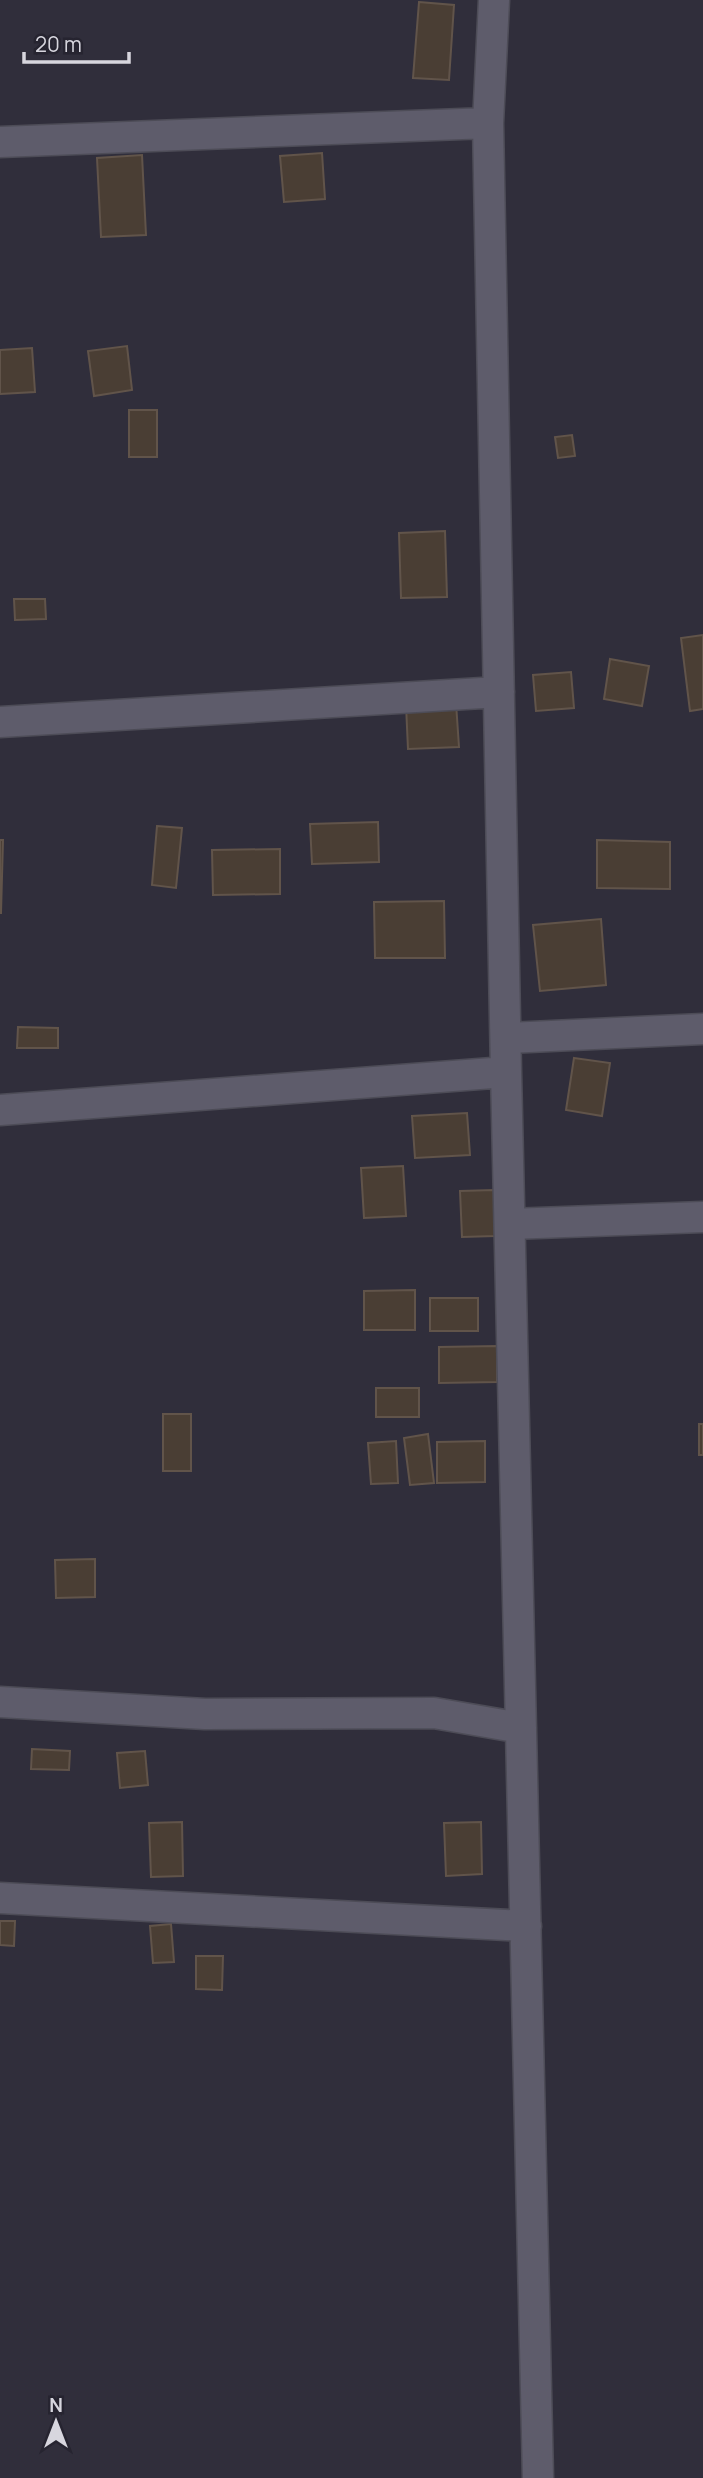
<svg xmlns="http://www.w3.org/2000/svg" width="703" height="2478" font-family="Manrope,sans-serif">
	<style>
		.building { fill: #4a3e34; stroke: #61544a; stroke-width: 2 }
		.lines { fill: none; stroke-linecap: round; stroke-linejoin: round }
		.minor-casing { stroke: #4d4c57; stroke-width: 33 }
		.minor { stroke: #5e5c6b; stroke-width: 30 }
	</style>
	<rect width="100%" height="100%" fill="#302e3b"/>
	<path class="building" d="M419,2l35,3 -5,75 -36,-2z
		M322,153l3,46 -41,3 -4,-46z
		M142,155l4,80 -45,2 -4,-79z
		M127,346l5,44 -38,6 -6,-45z
		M32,348l3,44 -35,2v-44z
		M129,410h28v47h-28z
		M572,435l3,21 -17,2 -3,-21z
		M445,531l2,66 -46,1 -2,-65z
		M14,599h31l1,20 -31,1z
		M703,635v74l-13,2 -9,-73z
		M610,659l39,7 -7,40 -38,-7z
		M571,672l3,36 -38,3 -3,-36z
		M456,703l3,44 -51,2 -2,-44z
		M378,822l1,40 -67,2 -2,-40z
		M157,826l25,2 -6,60 -24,-3z
		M0,840h3l-2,73h-1z
		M597,840l73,2v47l-73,-1z
		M280,849v45l-67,1 -1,-45z
		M444,901l1,57h-70l-1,-56z
		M601,919l5,66 -66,6 -7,-66z
		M18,1027l40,1v20h-41z
		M574,1058l36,5 -8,53 -36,-6z
		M467,1113l3,42 -55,3 -3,-42z
		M403,1166l3,50 -42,2 -3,-50z
		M494,1190l1,46 -33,1 -2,-46z
		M415,1290v40h-51v-39z
		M430,1298h48v33h-48z
		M497,1346v36l-58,1v-36z
		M376,1388h43v29h-43z
		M163,1414h28v57h-28z
		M699,1424h4v31h-4z
		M428,1434l6,49 -24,2 -6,-47z
		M396,1441l2,42 -27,1 -3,-41z
		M485,1441v41l-48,1v-41z
		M95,1559v38l-39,1 -1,-38z
		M32,1749l38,2 -1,19 -38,-1z
		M145,1751l3,34 -28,3 -3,-35z
		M182,1822l1,54 -32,1 -2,-54z
		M481,1822l1,52 -36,2 -2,-53z
		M0,1921h15l-1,25 -14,-1z
		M171,1924l3,38 -21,1 -3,-37z
		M196,1956h27l-1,34 -26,-1z"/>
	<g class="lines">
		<g class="minor-casing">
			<path id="minor" d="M494,0l-6,123 18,949 32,1406
				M0,142l488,-19
				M0,722l499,-30
				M506,1038l197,-9
				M0,1110l506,-38
				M510,1224l193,-7
				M0,1702l205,12 229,-1 87,15
				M0,1898l526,28"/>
		</g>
		<use href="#minor" class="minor"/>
	</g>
	<g transform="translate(56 2422)" stroke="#262430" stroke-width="5" paint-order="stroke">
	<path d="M0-5L12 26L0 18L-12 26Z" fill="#d7d6de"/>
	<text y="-10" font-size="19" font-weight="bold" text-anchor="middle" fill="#d7d6de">N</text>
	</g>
	<path d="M24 52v10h105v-10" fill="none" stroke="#d7d6de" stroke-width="3.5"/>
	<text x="35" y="52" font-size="21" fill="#d7d6de" stroke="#262430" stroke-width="5" paint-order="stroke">20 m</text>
</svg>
